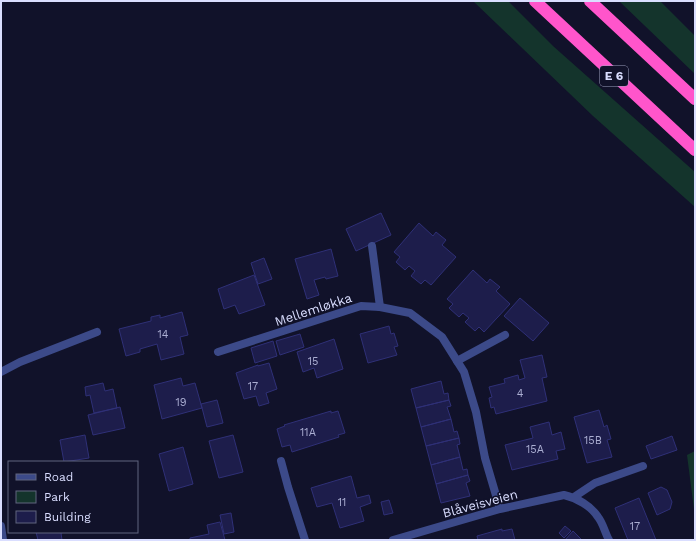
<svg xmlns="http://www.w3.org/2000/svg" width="696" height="541" font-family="'Work Sans',sans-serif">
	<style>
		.green { fill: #14342c }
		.building { fill: #1d1d4b; stroke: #2f3077 }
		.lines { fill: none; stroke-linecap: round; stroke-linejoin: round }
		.service { stroke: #3c4a89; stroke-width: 8 }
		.minor { stroke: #3c4a89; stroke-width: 8 }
		.motorway { stroke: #ff55cb; stroke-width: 12 }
		.labels { text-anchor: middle; stroke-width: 3.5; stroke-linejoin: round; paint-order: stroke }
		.number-label { font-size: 11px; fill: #abaed2 }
		.shield { fill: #11122a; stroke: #9ea1bf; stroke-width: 1 }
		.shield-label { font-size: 12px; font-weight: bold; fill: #dadeff }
		.street-label { font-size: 13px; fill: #dadeff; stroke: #11122a }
	</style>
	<rect width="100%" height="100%" fill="#11122a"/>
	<path class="green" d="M473,1h35l45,45 142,126v35l-102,-91z
		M619,1h41l35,35v38z
		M695,451v66l-8,-62z"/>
	<path class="building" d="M381,213l10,22 -35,16 -10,-22z
		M419,223l14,13 3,-4 10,8 -4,5 14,12 -25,28 -6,-5 -4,4 -10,-8 4,-5 -6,-5 -4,4 -9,-8 4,-5 -6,-5z
		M331,249l7,27 -12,3 -1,-2 -11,3 5,15 -12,4 -12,-40z
		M264,258l8,21 -14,5 -7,-21z
		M473,270l14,13 3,-4 10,8 -4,4 14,13 -26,28 -5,-5 -4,4 -10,-9 4,-4 -6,-5 -4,4 -10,-9 4,-4 -6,-5z
		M254,275l11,30 -26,9 -4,-9 -11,4 -6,-20z
		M520,298l29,25 -16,18 -29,-25z
		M182,312l6,23 -8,2 4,17 -23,6 -4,-16 -17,5v3l-14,4 -7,-27 32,-8v-4l9,-2v3z
		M389,326l2,8 3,-1 4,13 -4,1 3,8 -29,8 -8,-29z
		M300,334l4,13 -24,8 -4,-14z
		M334,339l9,30 -26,9 -3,-10 -11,4 -6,-20z
		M273,341l4,15 -22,7 -4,-15z
		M542,355l5,22 -5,1 5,23 -51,13 -2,-7 -3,1 -2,-10 3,-1 -3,-10 16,-4 -1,-4 14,-4 1,5 6,-2 -5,-18z
		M269,363l8,26 -11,4 3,10 -10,3 -3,-10 -12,3 -8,-26 22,-8v1z
		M181,378l2,8 12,-3 7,25 -40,11 -8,-34z
		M441,381l3,13 4,-1 1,7 -33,8 -5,-19z
		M103,383l2,8 8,-2 4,19 -23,5 -4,-18 -4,1 -1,-9z
		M217,400l6,23 -16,4 -6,-23z
		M449,400l2,6 -4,1 4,12 -30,8 -5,-19z
		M120,407l5,21 -32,7 -5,-20z
		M599,410l5,17 3,-2 4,14 -4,1 5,17 -25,6 -13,-46z
		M331,411v2l7,-2 7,22 -7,2 1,2 -47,15 -2,-7 -8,2 -5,-18 8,-3 -1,-1z
		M451,419l3,13 3,-1 2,7 -33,8 -5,-19z
		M549,422l3,13 9,-3 4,17 -9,2 2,8 -46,11 -7,-25 28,-7 -3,-11z
		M85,435l4,23 -25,4 -4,-22z
		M233,435l10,37 -24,6 -10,-37z
		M672,436l5,14 -26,9 -5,-13z
		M459,438l1,6 -3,1 3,12 -29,8 -5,-19z
		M183,447l10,37 -24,7 -10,-37z
		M460,457l3,13 4,-1 1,6 -32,9 -5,-19z
		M468,475l2,6 -4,2 4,13 -29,7 -5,-19z
		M351,476l6,22 12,-3 2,8 -11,4 4,14 -24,7 -8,-25 -15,4 -6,-19z
		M661,487l6,3 5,12 -2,7 -13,6 -9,-22z
		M639,498l17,42h-28l-13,-32z
		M389,500l4,13 -9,2 -3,-13z
		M231,513l3,19 -10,2 -4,-19z
		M220,522l5,18h-35v-2l19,-4 -2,-9z
		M565,526l6,5 -7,7 -5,-5z
		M502,529v2l10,-2 3,11h-37l-1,-4z
		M573,531l9,9h-17z
		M36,532h29l-4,1 1,7h-24z"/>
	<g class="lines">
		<path class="service" d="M372,246l8,61
			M457,361l48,-26
			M281,461l7,26 17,53"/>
		<path class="minor" d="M218,352l143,-46 19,1 30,6 32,24 22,35 12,40 9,46 15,51
			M1,372l19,-10 77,-30
			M574,497l21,-14 48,-17
			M1,526l2,14
			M393,540l107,-31 64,-14c13,3 27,11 34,22 5,6 7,16 11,23"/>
		<path class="motorway" d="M535,1l160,149
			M590,1l105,98"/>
	</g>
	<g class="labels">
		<g class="number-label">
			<text x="163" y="338">14</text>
			<text x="313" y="365">15</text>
			<text x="253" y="390">17</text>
			<text x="520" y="397">4</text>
			<text x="181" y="406">19</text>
			<text x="308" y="436">11A</text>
			<text x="593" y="444">15B</text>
			<text x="535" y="453">15A</text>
			<text x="342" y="506">11</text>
			<text x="635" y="530">17</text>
		</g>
		<rect class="shield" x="600" y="66" width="28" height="20" rx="3"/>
		<g class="shield-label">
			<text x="614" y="80">E 6</text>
		</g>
		<g class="street-label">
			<text transform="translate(313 309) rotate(-18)" y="5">Mellemløkka</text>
			<text transform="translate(480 503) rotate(-15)" y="5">Blåveisveien</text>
		</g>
	</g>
	<rect width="696" height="541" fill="none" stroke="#dadeff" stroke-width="4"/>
	<rect x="8" y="461" width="130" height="72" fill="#11122a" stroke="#61647f"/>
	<rect x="16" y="474" width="20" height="6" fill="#3c4a89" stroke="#61647f"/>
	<text x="44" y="481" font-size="12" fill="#dadeff">Road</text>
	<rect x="16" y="491" width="20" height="12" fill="#14342c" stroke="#61647f"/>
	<text x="44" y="501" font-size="12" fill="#dadeff">Park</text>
	<rect x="16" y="511" width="20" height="12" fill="#1d1d4b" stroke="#61647f"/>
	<text x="44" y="521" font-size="12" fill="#dadeff">Building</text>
</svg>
